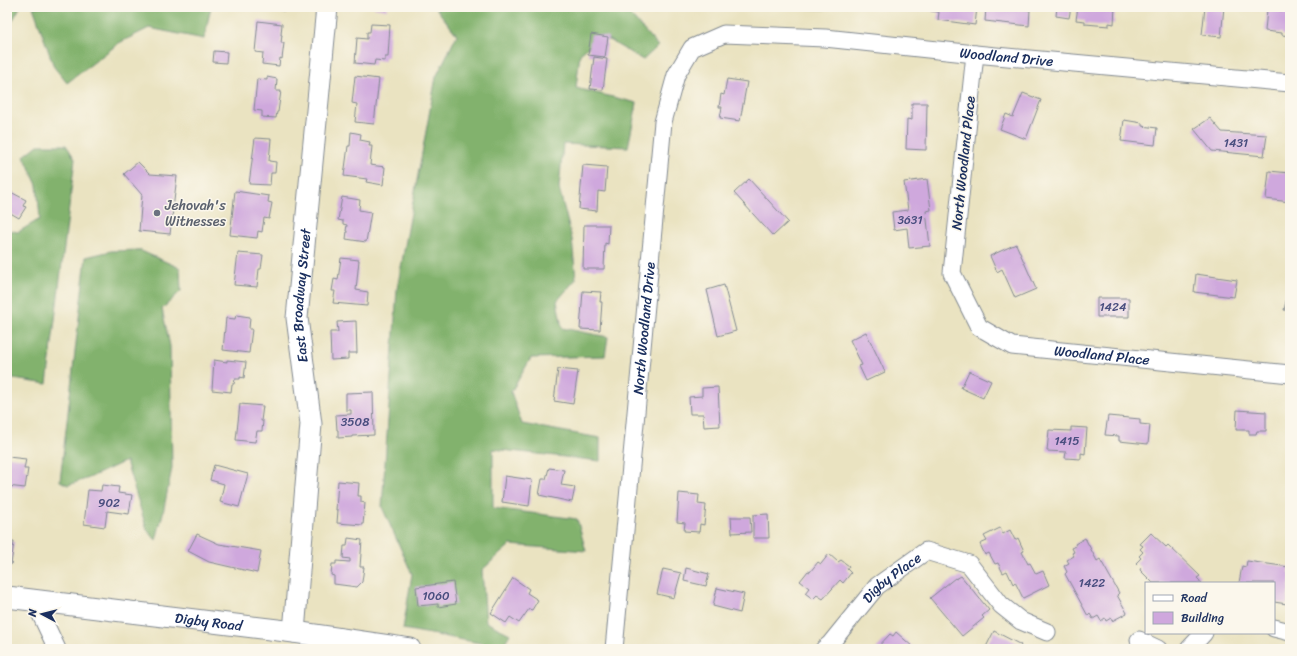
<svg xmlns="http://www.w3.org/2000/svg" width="1297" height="656" font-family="Sriracha,sans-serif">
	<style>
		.forest { fill: #82b26d; stroke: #4e7066 }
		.building { fill: #cfa8dd }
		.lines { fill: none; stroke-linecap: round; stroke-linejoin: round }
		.minor-casing { stroke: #828990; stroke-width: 19 }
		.tertiary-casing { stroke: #828990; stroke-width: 23 }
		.minor { stroke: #fff; stroke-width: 17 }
		.tertiary { stroke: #fff; stroke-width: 21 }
		.worship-dot { fill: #6b7280; stroke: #fbf7ec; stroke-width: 1.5 }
		.labels { text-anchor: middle; stroke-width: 3; stroke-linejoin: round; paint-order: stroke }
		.number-label { font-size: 12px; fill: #484d7e }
		.street-label { font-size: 14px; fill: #1b2f5e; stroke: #fbf7ec }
		.worship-label { font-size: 14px; fill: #5b616d; stroke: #fbf7ec; text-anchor: start }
	</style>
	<rect width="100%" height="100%" fill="#fbf7ec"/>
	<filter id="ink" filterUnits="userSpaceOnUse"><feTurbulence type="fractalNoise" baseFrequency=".025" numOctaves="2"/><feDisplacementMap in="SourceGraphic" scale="8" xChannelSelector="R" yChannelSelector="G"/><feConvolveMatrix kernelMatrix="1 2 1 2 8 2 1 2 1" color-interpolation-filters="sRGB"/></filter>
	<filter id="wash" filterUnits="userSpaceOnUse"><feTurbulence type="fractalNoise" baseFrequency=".012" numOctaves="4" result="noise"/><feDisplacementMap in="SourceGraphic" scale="16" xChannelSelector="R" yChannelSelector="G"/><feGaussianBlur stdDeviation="0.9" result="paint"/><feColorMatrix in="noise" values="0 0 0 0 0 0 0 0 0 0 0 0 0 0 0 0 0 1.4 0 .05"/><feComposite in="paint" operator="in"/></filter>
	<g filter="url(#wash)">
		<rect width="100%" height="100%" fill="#eae3c1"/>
		<path class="forest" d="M7,7h13l-13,24z
			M33,7h178l-7,32 -55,-11 -30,15 -52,40 -13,-16z
			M435,7h188l35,39 -15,14 -41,-24 -22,18 -4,34 61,15 -9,44 -65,-3 -4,44 13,51 4,40 -19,22 5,27 46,9 -3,19 -74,2 -20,34 11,32 78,14v23l-107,-12v59l84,11 9,32 -76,-6 -28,25 4,52 24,12 -8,13 -99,-18 9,-55 -30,-67 15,-218 39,-212 21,-42z
			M736,7h89v2z
			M38,145h28l9,14 -28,225 -40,-6v-148l11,2 22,-13 -3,-34 -13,-29z
			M139,250l41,18 1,23 -19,18 8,37 2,122 -9,45 -7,27 -9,-10 -21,-69 -37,17 -21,7 -8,-4 26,-224 25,-6z"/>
		<g id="blocks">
			<path class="building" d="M260,7h24v4l-24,-3z
				M374,7h13v3l-13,-2z
				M932,7h45l-2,18 -37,-5 1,-8 -8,-1z
				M986,7h30v2l14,1 -1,16 -44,-5z
				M1057,7h14l-2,11 -13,-2z
				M1078,7h37l-1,17 -5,-1v3l-24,-2v-3l-9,-1z
				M1205,7h19l-3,30 -19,-2z
				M1267,9l23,3v24l-8,-1v-2l-17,-2z
				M258,21l24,3 -1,11h1l-1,8h3l-2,16 -2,-1 -1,8 -17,-2 1,-11 -8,-1z
				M371,24l19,1 -2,32h-3v4l-10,-1 -1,5 -19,-2 2,-25 10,1v-7h3z
				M591,34l17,3 -3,20 -17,-2z
				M214,51l13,1 -1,11 -13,-1z
				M594,57l13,2 -4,31 -13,-1z
				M355,76l24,3 -5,45 -19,-2 2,-18 -5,-1z
				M267,77l10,2 -1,12h5l-3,21h-1l-1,6 -14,-1v-6l-8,-1 3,-31 10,1z
				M727,79l20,3 -7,39 -20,-3 2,-11h-3l2,-13 3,1z
				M1023,93l18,7 -15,39 -26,-10 6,-15 7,3z
				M912,103h15l-1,47 -20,-1 1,-30 5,1z
				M1210,118l12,14 45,3 -3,21 -52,-5 -18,-22z
				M1124,120l18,3v3l15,2 -2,17 -34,-4z
				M351,132l10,2 -1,6 10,2 -1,4h3l-2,19 15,2 -2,18 -17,-3 1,-3 -23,-3 4,-30h2z
				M255,138l16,1 -2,22 7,1 -1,11h-4l-1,12 -21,-1z
				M138,162l12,12 27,2 -7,58 -31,-3 3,-36 -18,-21z
				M583,165l24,2 -2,25 -7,-1 -1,20 -18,-2z
				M1269,171l21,2v29l-24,-3z
				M749,179l39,43 -15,14 -39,-43z
				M927,179l4,31 -5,1 4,35 -21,2 -2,-20 -13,2 -2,-18 16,-2 -4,-28z
				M7,190l19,10 -3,6 3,1 -7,11 -12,-7z
				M235,191l34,5 -1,6 4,1 -3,16 -5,-1 -2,14 -4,-1 -1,7 -27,-3z
				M342,197l18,3 -1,10 12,2 -5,30 -20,-3 1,-8h-1l1,-6 -4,-1v-3l-5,-1z
				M584,225h25l-1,19 -3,-1 -1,26h-21z
				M1016,244l20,45 -21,9 -13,-29 -5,3 -7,-16z
				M238,253l25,2 -2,14h-2l-2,18 -23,-2z
				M341,258l18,2 -3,30 12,2 -1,14 -34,-3 2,-12h-3l2,-12 4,1z
				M1196,274l41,6 -3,17 -40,-5z
				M724,285l12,46 -18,5 -11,-46z
				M1289,289h1v22l-6,-1z
				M583,291l18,1 -1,10h2l-2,28 -20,-1z
				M1097,298h32v19h-32z
				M236,315l14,2 -1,12h3l-3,24 -26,-3 3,-32 9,1z
				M356,321l1,32h-9v6l-17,1 -1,-28h8l-1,-10z
				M866,332l19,40 -19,9 -7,-15 3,-1 -12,-25z
				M214,360l13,2v-2l19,2 -2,16 -4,-1v2h-5l-1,5h-2l-1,8 -19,-2z
				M558,369l20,2 -5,33 -19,-3z
				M969,371l22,10 -8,17 -22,-10z
				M718,387l2,39 -16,1 -1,-13h-13l-1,-17 13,-1v-8z
				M373,392l1,43 -22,1v1l-14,1v-8h-1l-1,-15 15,-1v-4h-5v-17z
				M240,404l23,2 -2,15h2l-1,10h-5l-2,11 -19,-2z
				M1237,410l29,2v19h-9l-1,3h-7v-4h-13z
				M1108,416l32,3v5l10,1 -2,19 -29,-3v-5l-14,-1z
				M1071,427l16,1 -2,26 -4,-1v6l-16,-1 1,-6 -19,-1 2,-21 22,1z
				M8,457l18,2 -2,10h4l-3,19 -18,-2z
				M214,465l34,9 -9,33 -19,-5 4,-18 -14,-4z
				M549,468l15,2 -3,15 14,2 -3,15 -33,-7 3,-16h4z
				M505,476l27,4 -3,26 -27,-4z
				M338,481l21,2 -1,13h3v6l4,1 -2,22 -26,-2 1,-13h-2z
				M102,485l17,2 -1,6 14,2 -3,19 -22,-3 -2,16 -21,-3 4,-34 13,1z
				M679,493l20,2 -1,9 8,1 -2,20 -4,-1 -1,8 -15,-1 1,-8 -8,-1z
				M768,514l1,24h-16v-23z
				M731,517h19l1,15 -19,1z
				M1000,528l3,6 7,-4 5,10 3,-2 6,13 -2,1 6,12 2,-1 6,11 7,-3 6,14 -26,13 -8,-16 -2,2 -6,-13 -4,2 -5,-10 -3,1 -6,-11 -4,2 -5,-11 7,-3 -3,-5z
				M1151,533l15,14 2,-2 32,31 -3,2 5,5h-49l-13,-13 1,-2 -5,-5 5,-5 -2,-2 4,-4 -3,-3 3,-3 -3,-2z
				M197,534l22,10 42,7 -4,22 -48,-11 -21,-11z
				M348,538l14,2 -2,27h4l-2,15 -5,5 -23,-3v-8l-3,-1 1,-11h4v-3l14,1v-3l-7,-1 1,-12h3z
				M1085,538l12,23 3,-2 19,34 -2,2 10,18 -15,8 -1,-3 -5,3 -1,-3 -4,3 -3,-5 -5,3 -3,-5 -2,2 -23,-42 2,-2 -3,-6 5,-3 -2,-3 7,-4 -2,-3 2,-1 -2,-4 4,-2 -1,-2z
				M7,542h7l-3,23 -4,-1z
				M829,554l9,8 3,-2 8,6 -2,3 4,4 -8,10 -3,-3 -17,19 -6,-4 -4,4 -8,-6 4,-5 -9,-7 8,-10 2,1 8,-10 3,2z
				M1247,561l42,6v6h1v8l-3,23 -13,-2v-19h-35l3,-17 4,1z
				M686,568l23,6 -3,12 -22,-5z
				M663,569l18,4 -7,25 -17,-4z
				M961,576l28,34 -7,6 2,2 -22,18 -32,-38 25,-20 1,1z
				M513,578l16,11 -2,4 11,7 -6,10 -3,-1 -10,14 -9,-6 -4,6 -15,-10z
				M453,582l3,22 -18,3v-3l-20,2 -2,-19z
				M717,588l27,6 -4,19 -27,-7z
				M994,631l27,14 -2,4h-34z
				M896,632l17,15 -1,2h-36l14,-15 3,2z"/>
		</g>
	</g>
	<g filter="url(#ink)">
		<use href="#blocks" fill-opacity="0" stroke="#828990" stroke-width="1"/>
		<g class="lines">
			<g class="minor-casing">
				<g id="minor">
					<path id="s1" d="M975,54l-23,219 27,54 33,19 278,28"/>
					<path d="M34,600l23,49"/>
					<path d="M1274,628l16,4"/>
					<path d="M1139,640l19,9"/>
					<path id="s2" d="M614,649l49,-527 13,-47 16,-27 32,-14 101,4 150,16 315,29"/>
					<path id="s3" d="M824,649l6,-5 47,-58 49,-35 43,13 32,41 20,16 26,11"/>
					<path d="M1189,649l15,-16"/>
				</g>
			</g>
			<g class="tertiary-casing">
				<g id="tertiary">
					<path id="s4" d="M7,597l287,35 116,17"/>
					<path id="s5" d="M294,632l17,-208 -14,-106 30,-311"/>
				</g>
			</g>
			<use href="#minor" class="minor"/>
			<use href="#tertiary" class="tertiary"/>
		</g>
	</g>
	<circle class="worship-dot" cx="157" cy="213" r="4"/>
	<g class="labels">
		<g class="number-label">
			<text x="1236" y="147">1431</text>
			<text x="910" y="224">3631</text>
			<text x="1113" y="311">1424</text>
			<text x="355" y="426">3508</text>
			<text x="1067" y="445">1415</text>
			<text x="109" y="507">902</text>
			<text x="1092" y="587">1422</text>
			<text x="436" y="600">1060</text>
		</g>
		<g class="street-label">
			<text dy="5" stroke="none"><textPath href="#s2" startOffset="928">Woodland Drive</textPath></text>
			<text transform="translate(963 163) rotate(-84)" y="5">North Woodland Place</text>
			<text dy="5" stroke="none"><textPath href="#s5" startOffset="338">East Broadway Street</textPath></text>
			<text dy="5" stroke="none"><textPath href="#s2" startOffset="322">North Woodland Drive</textPath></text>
			<text dy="5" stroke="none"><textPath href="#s1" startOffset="409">Woodland Place</textPath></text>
			<text dy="5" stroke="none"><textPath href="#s3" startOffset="99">Digby Place</textPath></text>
			<text dy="5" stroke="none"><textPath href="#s4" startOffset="203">Digby Road</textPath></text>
		</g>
		<g class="worship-label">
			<text x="165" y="210">Jehovah's<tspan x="165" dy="16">Witnesses</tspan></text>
		</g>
	</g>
	<rect width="1297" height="656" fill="none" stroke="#fbf7ec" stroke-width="24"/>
	<rect x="1145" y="582" width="130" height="52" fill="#fbf7ec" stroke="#a1a7b3"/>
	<rect x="1153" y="595" width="20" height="6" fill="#ffffff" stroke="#a1a7b3"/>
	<text x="1181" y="602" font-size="12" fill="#1b2f5e">Road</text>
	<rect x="1153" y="612" width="20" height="12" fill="#cfa8dd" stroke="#a1a7b3"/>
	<text x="1181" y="622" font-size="12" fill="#1b2f5e">Building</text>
	<g transform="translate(42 614) rotate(277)" stroke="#fbf7ec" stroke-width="3" paint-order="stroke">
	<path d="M0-3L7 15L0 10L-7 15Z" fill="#1b2f5e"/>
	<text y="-6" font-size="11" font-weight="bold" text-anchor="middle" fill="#1b2f5e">N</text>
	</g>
</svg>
